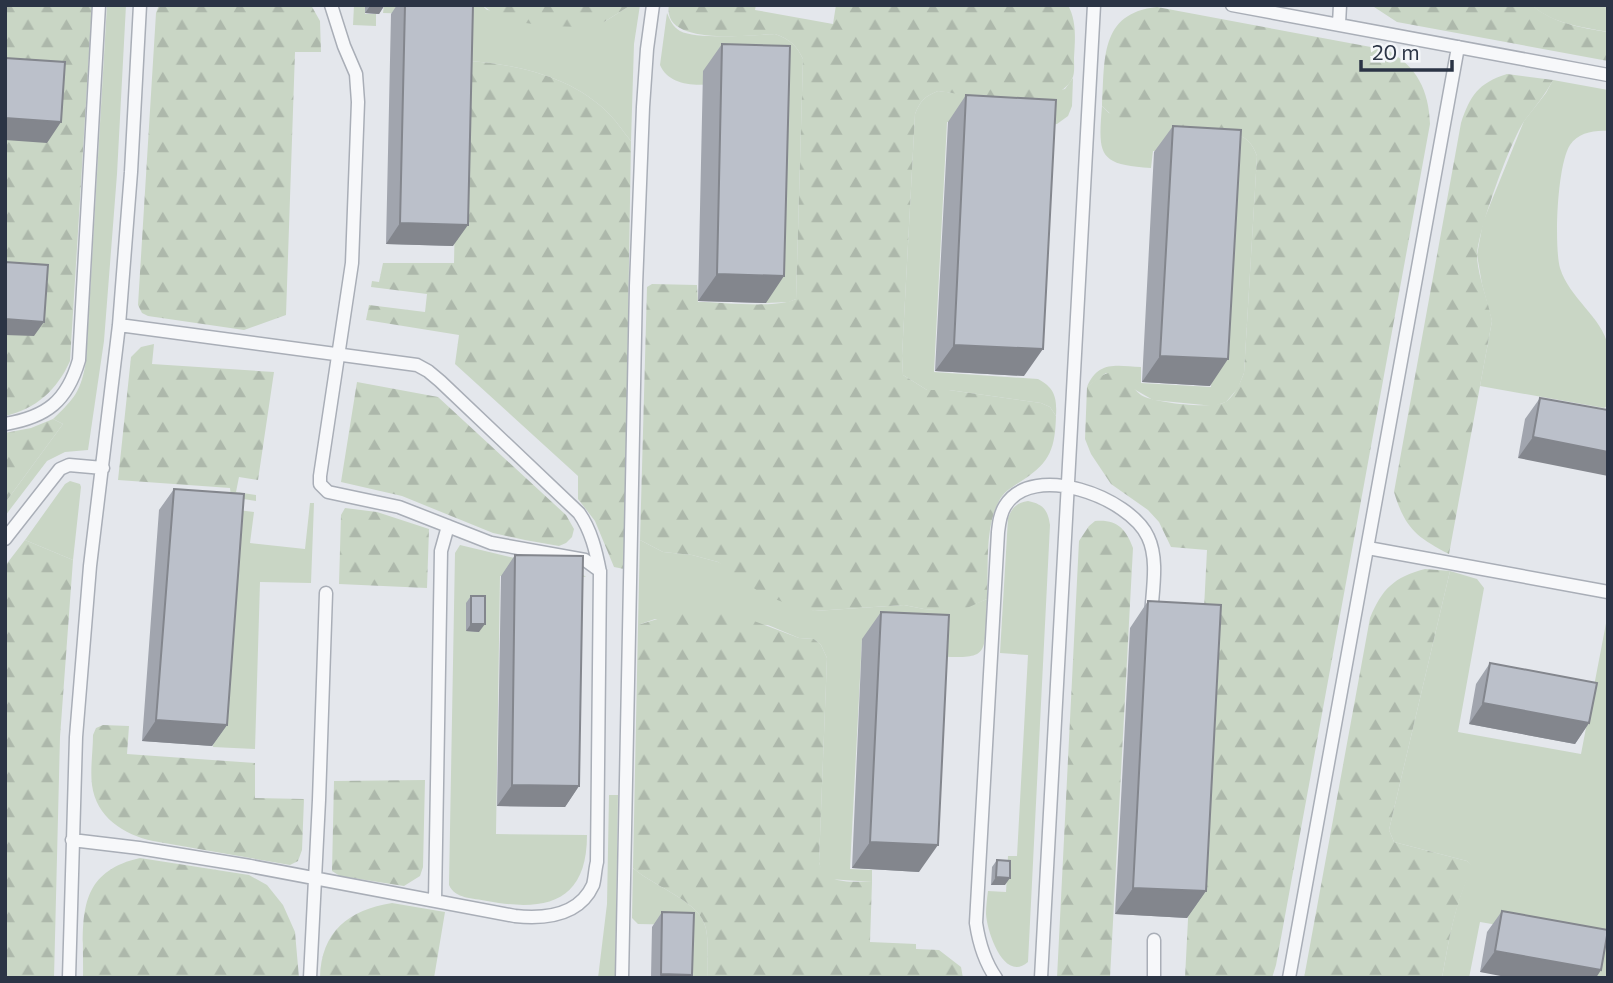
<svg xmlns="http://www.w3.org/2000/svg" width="1613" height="983" font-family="Commissioner,sans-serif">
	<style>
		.green { fill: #c9d6c5 }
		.forest { fill: url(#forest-firs) }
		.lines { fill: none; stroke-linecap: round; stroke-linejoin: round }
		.service-casing { stroke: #a9aeb7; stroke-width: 15 }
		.service { stroke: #f7f8fa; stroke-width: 12 }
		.wall { fill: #a1a5ae }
		.shaded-wall { fill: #83868d }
		.building { fill: #bbc0ca; stroke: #83868d; stroke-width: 2 }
	</style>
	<defs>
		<pattern id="forest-firs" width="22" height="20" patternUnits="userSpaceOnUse" patternTransform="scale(1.75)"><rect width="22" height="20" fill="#c9d6c5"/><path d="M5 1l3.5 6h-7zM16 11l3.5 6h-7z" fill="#adb8ab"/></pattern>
	</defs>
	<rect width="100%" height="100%" fill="#e4e7ec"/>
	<path class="green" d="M107,5h19l-9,169 -13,167 -16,109 -23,2 -18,9 -42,55v-13l58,-79 -10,-5c22,-21 28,-28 33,-58z
		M354,5h11v9h11v12l-23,-1z
		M384,5h98l5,5 117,12 27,-17h9l-6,39 -3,97c-7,-8 -13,-18 -21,-26 -35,-37 -90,-50 -139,-54l-12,-46 -76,-2z
		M1532,5h76v27c-26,-5 -56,-8 -76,-27z
		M667,13c3,7 6,14 13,18 17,9 75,4 95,3 15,5 22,12 28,25l-7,240 -7,3 -23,1 6,-231c-30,6 -96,29 -112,-7z
		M1073,78l-1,28 -4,10 -11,8 -19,2 -91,-4 -13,250 104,7c17,9 19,19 18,37l-6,-9 -9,-4 -92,-13h-22l-24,-15 -1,-19 13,-242c5,-13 10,-18 23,-23l76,9 51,-11z
		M1553,80l55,10v41c-14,-1 -30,2 -38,14 -13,20 -16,101 -10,123 9,30 42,49 48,78 4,18 0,41 0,59l-4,3 -124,-22 12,-65 -10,-37 -5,-29 6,-33 41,-101 22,-28z
		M1102,106l7,7 123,20c14,4 20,9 25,23l-13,217 -6,15 -12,14 -12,4 -61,-6 -47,-27 -19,14c11,-27 30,-21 54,-20v16l70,4 12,-232 -70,-4 -2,17c-53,-3 -53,-13 -49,-62z
		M70,481l10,3 1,3 -8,73 -48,-20 40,-56z
		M1028,501c15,3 20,9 22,24l-22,437c-24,21 -41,-30 -42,-48 0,-8 1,-15 2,-23l18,1 2,-36h9l11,-201 -28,-2 8,-135c4,-10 8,-15 20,-17z
		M310,503h4l-3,80 -51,-1 -5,167 -42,-2 17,-238 24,3 -4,31 55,6z
		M640,540l23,12 29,3 26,7 96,49 90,-6 20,4 34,2 29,-12c-3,60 5,60 -57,57v-15l-68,-2 -12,230 22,1v12l-43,-3 -8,-9 -2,-8 8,-204 -6,-13 -7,-6 -15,-1 -31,-13 -113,-6 -17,6z
		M460,545l122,29 4,3 -86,-1 -4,258 91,1c0,68 -42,77 -100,66 -14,-3 -32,-2 -38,-16l6,-332z
		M1450,571l27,8 7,9 -26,144 123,22 27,-141v365h-11l7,-35 -124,-21 -11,56h-27c7,-39 13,-76 30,-111l-5,-6 -73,-19 -5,-12z
		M609,795h9l-3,183h-17l9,-74z
		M633,868c21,19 68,33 73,61 3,15 1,33 2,49h-22l1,-53 -49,-1 -6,-6z"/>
	<path class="forest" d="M5,5h87l-22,356c-13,29 -34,48 -65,55z
		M159,5h152l9,16 1,31h-26l-9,263 -42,15 -96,-14 -6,-3 -4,-8 18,-292z
		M482,5h149l-27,17 -24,5 -31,-1 -46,-6z
		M669,5h87l-1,5 78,14 3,-19h232c9,17 7,34 6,53 0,7 1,16 -2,21 -18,35 -102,16 -134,12 -13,5 -18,10 -23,23l-13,242 1,19 24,15h22l92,13 9,4 6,9c-1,31 -5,46 -33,64 -9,6 -19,11 -24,21 -15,28 -10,68 -12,98l-29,13 -34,-3 -20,-4 -90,6 -16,-3 -36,-14 -44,-32 -26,-7 -29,-3 -23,-12 7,-253 5,-3 45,1 1,17c24,0 78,7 98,-3l7,-240c-6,-13 -13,-20 -28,-25 -25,1 -114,13 -106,-29z
		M1371,5h161c20,18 50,23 76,27v29l-211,-39z
		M1157,7l230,43c30,16 42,41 43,74l-154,841 -4,13h-87l22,-428 -36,-3 -12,-25 -11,-12 -37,-26 -20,-30 -6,-15 2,-52c8,-6 18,-17 29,-14 11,4 16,15 25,22 12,8 75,15 86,6 9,-8 13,-18 17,-28l13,-217c-5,-14 -11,-19 -25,-23l-114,-12 -16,-15c3,-46 -3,-93 55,-99z
		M471,61c49,4 104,17 139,54 8,8 14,18 21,26l-7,428 -10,-2 -19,-46 -17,-22v-23l-123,-112 4,-29 -93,-15 3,-15 56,7 2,-18 -56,-7 1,-6 7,1 4,-19h71l4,-197z
		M1507,74l46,6c-8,15 -18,27 -28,40 -14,19 -49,115 -48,138 2,22 11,42 15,63l-43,233c-33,-17 -44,-26 -55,-62l67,-369c9,-27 17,-40 46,-49z
		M154,344l-2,20 122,8 -16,108 -19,-3 -3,15 20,3v6l-25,-4 -1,-9 -112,-8 13,-123 10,-10z
		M357,382l81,15 128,118 8,14 -2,8 -6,6 -7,3 -34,-6 -32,-7 -91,-37 -61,-14z
		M53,419l10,5 -58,79v-70l26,-5z
		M345,508l32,4 52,17 -2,59 -88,-4 2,-69z
		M1095,521c22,-2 31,8 38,27l-23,430h-53l22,-437 10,-15z
		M25,540l48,20 -13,177 -6,241h-49v-412z
		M1425,569l25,2 -61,259 5,12 73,19 6,6c-18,35 -24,72 -31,111h-138l66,-360c12,-29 24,-41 55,-49z
		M705,611l33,4 61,23 15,1 7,6 6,13 -8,204c6,24 33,19 53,20l-2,60 46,2v5l23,1 22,17 2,11h-255c-1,-16 1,-34 -2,-49 -5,-28 -52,-42 -73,-61l5,-243 39,-12z
		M103,725l26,1 -2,28 128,9v35l49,1 -2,51 -4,11 -8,4 -137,-24c-29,-6 -57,-24 -61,-56 -2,-16 1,-34 1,-50l3,-7z
		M425,780l-2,87 -3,9 -16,10 -64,-10 -8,-5 2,-90z
		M140,858l109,17 18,10 16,20 12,27 4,46h-216c1,-55 -10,-105 57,-120z
		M392,903l53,9 -11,66h-114c1,-47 29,-68 72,-75z"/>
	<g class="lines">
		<g class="service-casing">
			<path id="service" d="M331,5l13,41 12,28 2,28 -6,161 -32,213v8l8,8 71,15 92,36 94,17 15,11
				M1232,5l376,70
				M1339,24l1,-19
				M5,424c42,-7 62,-23 74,-64l20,-355
				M5,539l55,-70 9,-4 34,3
				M1368,548l240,44
				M72,840l67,8 111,18 265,50c29,3 64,0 78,-31 2,-7 2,-16 4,-23l3,-290c-4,-21 -9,-42 -21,-59l-139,-132 -12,-10 -11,-6 -298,-40
				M435,901l6,-350 7,-25
				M1154,940v38
				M69,978l7,-241 14,-171 29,-241 12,-153 9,-167
				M310,978l9,-178 7,-207
				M622,978l14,-692 7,-179 4,-58 6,-44
				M996,978c-12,-17 -17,-35 -20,-55l22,-391c1,-9 2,-18 7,-26 27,-45 125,-9 143,31 11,23 4,55 3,80
				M1041,978l53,-973
				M1289,978l169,-931"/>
		</g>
		<use href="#service" class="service"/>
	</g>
	<path class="wall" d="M365,5h19v1l-5,8 -14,-1z
		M397,5h8l48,241 -67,-2 5,-230z
		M722,44l44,259 -68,-2 5,-230z
		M966,95l58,281 -89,-5 13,-249z
		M1173,126l37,260 -68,-4 12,-230z
		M1540,398l68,12 -90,48 7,-39z
		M174,489l53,236 -15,21 -70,-5 17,-231z
		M515,555l64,231 -14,21 -68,-1 4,-230z
		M471,596l8,36 -13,-1v-28z
		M1148,601l58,290 -19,27 -72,-4 15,-286z
		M881,612l38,260 -67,-4 10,-229z
		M1490,663l99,60 -14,21 -106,-20 7,-40z
		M997,860l8,25h-14l1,-18z
		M1502,911l94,67 -116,-6 7,-40z
		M662,912l29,66h-40l1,-51z"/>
	<path class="shaded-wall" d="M370,6h14l-5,8 -14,-1z
		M5,118l56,4 -14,21 -42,-3z
		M400,223l68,2 -15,21 -67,-2z
		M717,274l67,2 -18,27 -68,-2z
		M5,319l39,3 -10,14 -29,-1z
		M954,345l89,4 -19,27 -89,-5z
		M1160,356l68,3 -18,27 -68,-4z
		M1533,437l75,15v24l-90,-18z
		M471,624h14l-6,8 -13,-1z
		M1483,703l106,20 -14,21 -106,-20z
		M156,720l71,5 -15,21 -70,-5z
		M512,785l67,1 -14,21 -68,-1z
		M870,842l68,3 -19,27 -67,-4z
		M996,877l14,1 -5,7h-14z
		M1133,888l73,3 -19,27 -72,-4z
		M1495,951l106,19 -5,8h-85l-31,-6z
		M661,974l31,1 -1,3h-32z"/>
	<path class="building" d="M405,5h68l-5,220 -68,-2z
		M722,44l68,2 -6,230 -67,-2z
		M5,58l60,4 -4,60 -56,-4z
		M966,95l90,5 -13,249 -89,-4z
		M1173,126l68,4 -13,229 -68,-3z
		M5,262l43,3 -4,57 -39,-3z
		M1540,398l68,12v42l-75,-15z
		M174,489l70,5 -17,231 -71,-5z
		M515,555l68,1 -4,230 -67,-1z
		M471,596h14v28h-14z
		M1148,601l73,4 -15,286 -73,-3z
		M881,612l68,3 -11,230 -68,-3z
		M1490,663l107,20 -8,40 -106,-20z
		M997,860l13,1v17l-14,-1z
		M1502,911l106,19 -7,40 -106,-19z
		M662,912l32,1 -2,62 -31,-1z"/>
	<rect width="1613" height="983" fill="none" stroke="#2b3445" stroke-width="14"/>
	<path d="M1361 60v10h91v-10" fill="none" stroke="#2b3445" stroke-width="3.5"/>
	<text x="1372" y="60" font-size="21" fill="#2b3445" stroke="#f4f6f9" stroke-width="5" paint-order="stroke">20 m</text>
</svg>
